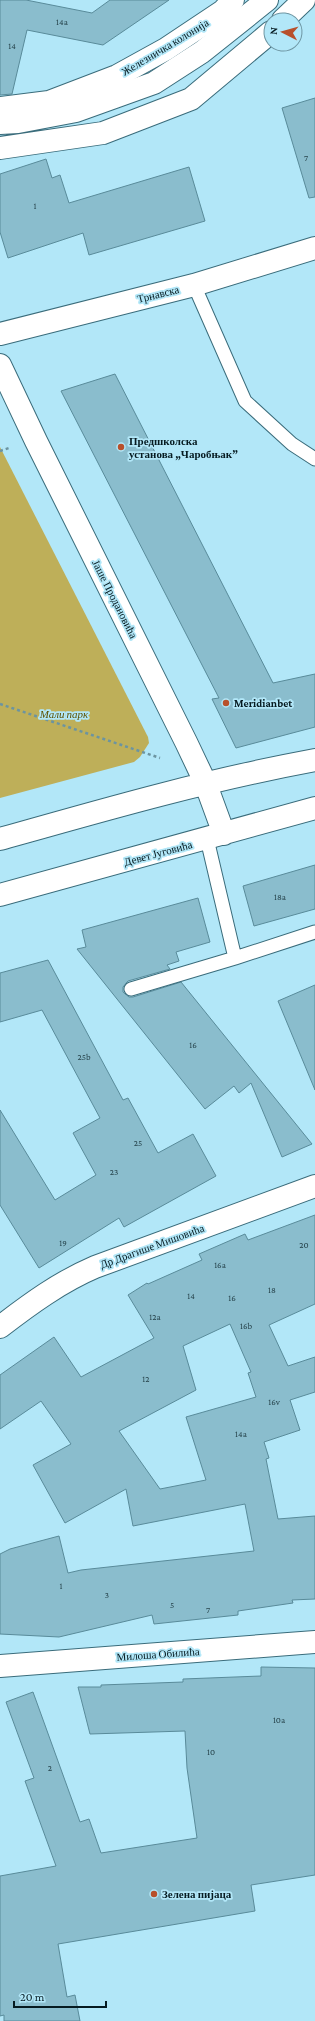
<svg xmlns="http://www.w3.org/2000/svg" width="315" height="2021" font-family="'Crimson Pro',serif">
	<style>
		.green { fill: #beaf59 }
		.building { fill: #8abdcd; stroke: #598b9a; fill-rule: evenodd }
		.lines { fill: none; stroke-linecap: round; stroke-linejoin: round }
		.lane-casing { stroke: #3a6c7b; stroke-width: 15 }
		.street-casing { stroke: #3a6c7b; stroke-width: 24 }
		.secondary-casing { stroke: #3a6c7b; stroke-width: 24 }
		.path { stroke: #6c94a0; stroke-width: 2.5; stroke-dasharray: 3 3; stroke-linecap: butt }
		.lane { stroke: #fff; stroke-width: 13 }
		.street { stroke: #fff; stroke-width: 22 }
		.secondary { stroke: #fff; stroke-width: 22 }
		.poi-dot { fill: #b8502b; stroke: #b2e7f8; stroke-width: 1.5 }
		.labels { text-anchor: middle; stroke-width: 3.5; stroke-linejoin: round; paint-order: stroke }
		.number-label { font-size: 9px; fill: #27444c }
		.street-label { font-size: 11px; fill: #061b21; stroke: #b2e7f8 }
		.poi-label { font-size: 11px; font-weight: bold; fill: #061b21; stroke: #b2e7f8; text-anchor: start }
		.park-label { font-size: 11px; font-style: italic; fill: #5d5101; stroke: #b2e7f8 }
	</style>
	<rect width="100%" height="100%" fill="#b2e7f8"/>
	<path class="green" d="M0,447l148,290 1,6 -9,14 -6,5 -134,36z"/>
	<path class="building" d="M0,0h26l66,13 18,-13h59l-66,45 -76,-15 -15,64 -12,1z
		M315,98v99l-6,1 -27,-90z
		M46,159l6,19 8,-3 9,28 120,-36 16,54 -116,34 -6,-22 -75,25 -8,-26v-58z
		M115,374l158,309 42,-9v53l-79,21 -24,-49 7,-1 -158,-307z
		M315,865v44l-61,17 -11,-40z
		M198,898l12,44 -34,10 3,9 -12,4 3,4 -42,12 -5,6v5l6,5h4l48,-15 131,162 -30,13 -31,-74 -12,10 -5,-7 -29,23 -128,-160 9,-2 -4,-17z
		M48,960l75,140 5,-2 30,55 35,-19 23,42 -92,51 -5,-9 -80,50 -39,-63v-95l55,90 41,-25 -23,-42 27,-15 -58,-108 -42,12v-49z
		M315,985v105l-37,-89z
		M315,1215v89l-46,21 19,41 27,-9v35l-25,8 10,30 -36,12 5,16 -3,1 12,60 37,-3v83l-23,1 1,3 -55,8v4l-84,9 -2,-9 -93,22 -59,-3v-80l10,-5 49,-13 9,37 13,-3 173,-19 -9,-47 -112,22 -7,-37 -61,34 -32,-58 38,-21 -30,-43 -41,28v-54l54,-38 27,40 73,-39 -26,-43 19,-12 1,1 54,-24 -3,-6 46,-20 3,6zM230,1324l21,48 -3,1 8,24 -70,20 20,63 -46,9 -41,-58 77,-41 -13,-44z
		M261,1667l54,1v207l-64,10 4,26 -197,33 9,53 8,-2 5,26h-76v-6l-4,1v-140l56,-10 -31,-85 9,-3 -28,-76 27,-10 47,130 9,-3 12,34 96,-15 -10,-70 -2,-37 -95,3 -12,-47h23v-2l82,-3v-3l78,-3z"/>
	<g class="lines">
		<g class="lane-casing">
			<path id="lane" d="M194,285l51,116 47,43 23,15
				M207,839l28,119 80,-26
				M131,989l104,-31"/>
		</g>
		<g class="street-casing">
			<path id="street" d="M0,108l49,-6 68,-26 49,-27 57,-38 10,-11
				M0,334l194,-49 121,-37
				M0,365l36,76 150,301 19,40 19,52
				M0,839c106,-30 207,-59 315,-79
				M0,895l315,-87
				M0,1327c30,-23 60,-45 95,-60l220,-81
				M0,1666l315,-24"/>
		</g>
		<g class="secondary-casing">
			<path id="secondary" d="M283,20l21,-20
				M0,123l18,-1 58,-11 78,-28 48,-31 65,-52
				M0,148l103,-15 88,-34 80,-67"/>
		</g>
		<path class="path" d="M0,451l9,-3
			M0,704l160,54"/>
		<use href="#lane" class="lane"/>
		<use href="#street" class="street"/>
		<use href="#secondary" class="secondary"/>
	</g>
	<g class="poi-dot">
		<circle cx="121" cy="447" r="4"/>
		<circle cx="226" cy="703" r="4"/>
		<circle cx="154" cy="1894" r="4"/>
	</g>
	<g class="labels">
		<g class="number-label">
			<text x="62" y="25">14a</text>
			<text x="12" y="49">14</text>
			<text x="306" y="161">7</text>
			<text x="35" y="209">1</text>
			<text x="280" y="900">18a</text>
			<text x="193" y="1048">16</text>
			<text x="84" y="1060">25b</text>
			<text x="138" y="1146">25</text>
			<text x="114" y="1175">23</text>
			<text x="63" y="1246">19</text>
			<text x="304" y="1248">20</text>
			<text x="220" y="1268">16a</text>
			<text x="272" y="1293">18</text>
			<text x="191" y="1299">14</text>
			<text x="232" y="1301">16</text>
			<text x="155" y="1320">12a</text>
			<text x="246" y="1329">16b</text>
			<text x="146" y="1382">12</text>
			<text x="274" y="1405">16v</text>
			<text x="241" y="1437">14a</text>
			<text x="61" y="1589">1</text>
			<text x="107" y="1598">3</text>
			<text x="172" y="1608">5</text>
			<text x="208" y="1613">7</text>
			<text x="279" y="1723">10a</text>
			<text x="211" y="1755">10</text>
			<text x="50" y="1771">2</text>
		</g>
		<g class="street-label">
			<text transform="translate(165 47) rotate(-31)" y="4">Железничка колонија</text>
			<text transform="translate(158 294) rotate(-14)" y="4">Трнавска</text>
			<text transform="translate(115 599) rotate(63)" y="4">Јаше Продановића</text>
			<text transform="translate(158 853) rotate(-15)" y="4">Девет Југовића</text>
			<text transform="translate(152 1246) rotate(-20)" y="4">Др Драгише Мишовића</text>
			<text transform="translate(158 1654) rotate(-4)" y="4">Милоша Обилића</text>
		</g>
		<g class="poi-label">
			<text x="129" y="445">Предшколска<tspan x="129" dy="13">установа „Чаробњак”</tspan></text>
			<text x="234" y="707">Meridianbet</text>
			<text x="162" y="1898">Зелена пијаца</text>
		</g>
		<g class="park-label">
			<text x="64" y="718">Мали парк</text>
		</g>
	</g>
	<g transform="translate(283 32) rotate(276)"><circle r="19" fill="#b2e7f8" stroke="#6d95a2"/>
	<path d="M0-3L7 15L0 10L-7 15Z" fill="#b8502b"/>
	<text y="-6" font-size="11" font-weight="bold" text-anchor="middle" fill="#061b21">N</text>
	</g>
	<path d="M14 2001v6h92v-6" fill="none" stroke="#061b21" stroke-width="2"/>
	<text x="20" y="2001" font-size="12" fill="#061b21" stroke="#b2e7f8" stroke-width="3" paint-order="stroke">20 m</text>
</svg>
